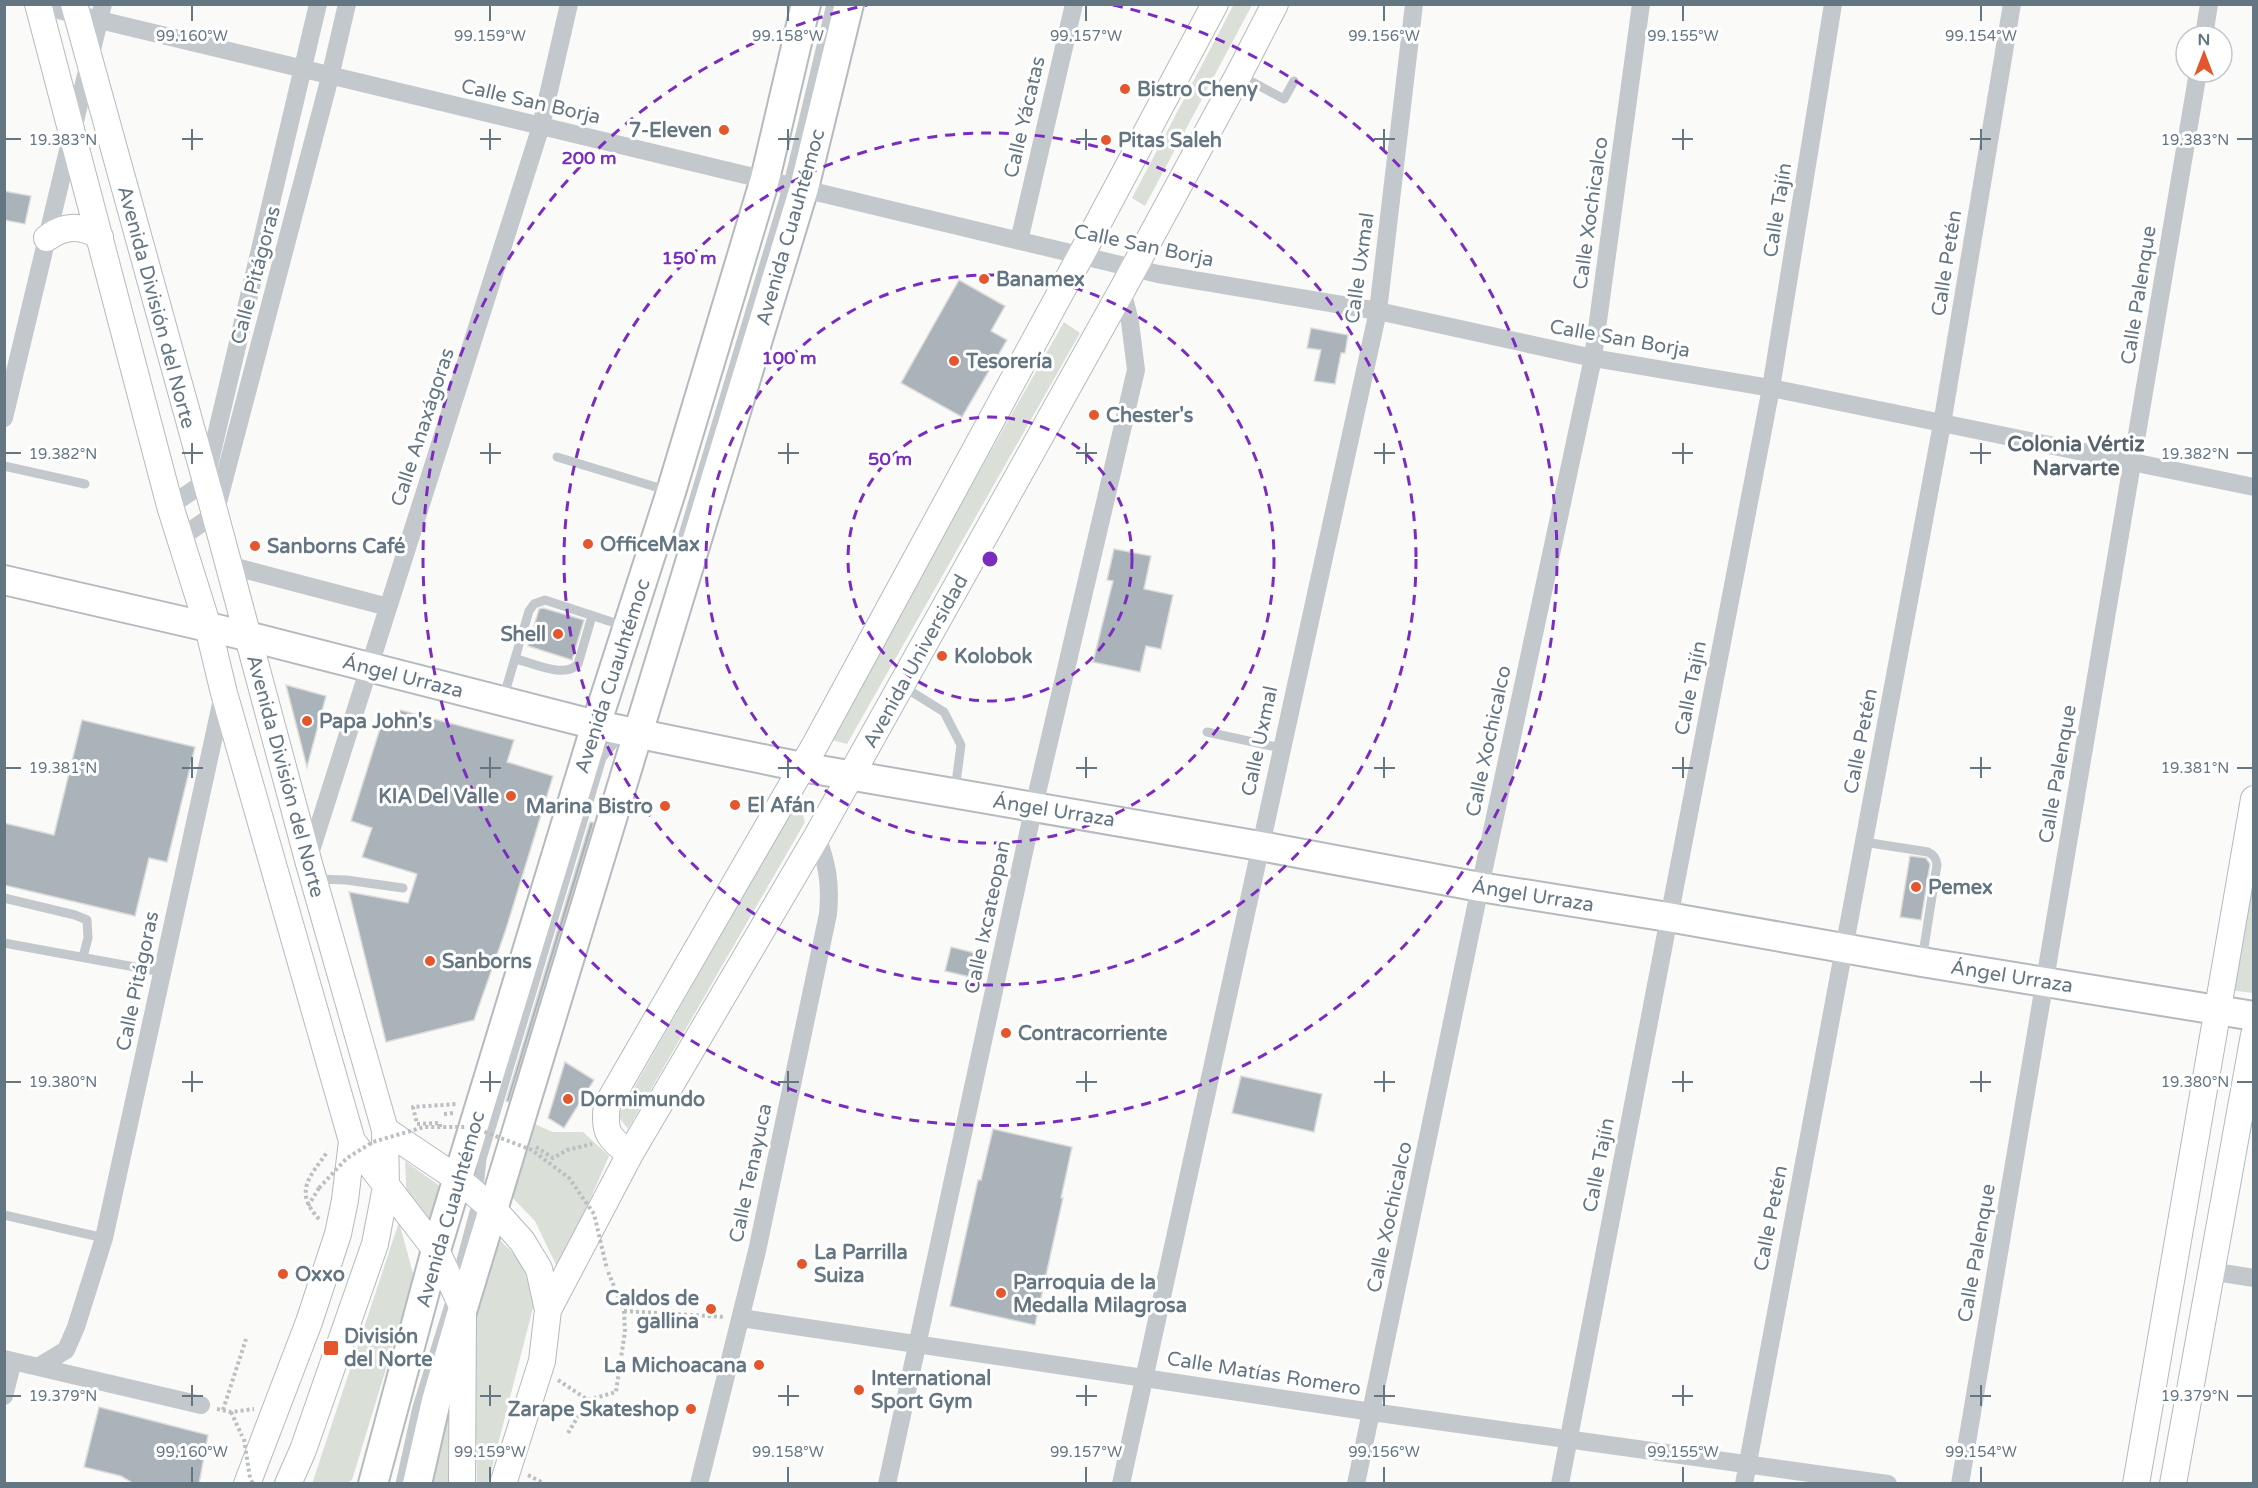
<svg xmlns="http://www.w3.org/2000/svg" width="2258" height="1488" font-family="'Varela Round',sans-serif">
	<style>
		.green { fill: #dadfd7 }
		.building { fill: #aab3b9; stroke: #dcdcda; stroke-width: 1.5 }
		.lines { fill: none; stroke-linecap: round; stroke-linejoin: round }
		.secondary-casing { stroke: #b3babf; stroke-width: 28 }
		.primary-casing { stroke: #b5babe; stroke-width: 32 }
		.path { stroke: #bbbfc2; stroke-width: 4; stroke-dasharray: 3 3; stroke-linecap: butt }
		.lane { stroke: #c3c8cc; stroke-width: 9 }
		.street { stroke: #c3c8cc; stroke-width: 18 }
		.secondary { stroke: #fff; stroke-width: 26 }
		.primary { stroke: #fff; stroke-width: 28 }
		.path-bridge { stroke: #bbbfc2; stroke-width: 4; stroke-dasharray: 3 3; stroke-linecap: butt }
		.ticks { fill: none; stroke: #657683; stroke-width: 2 }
		.ring { fill: none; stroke: #7b2cbf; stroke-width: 3; stroke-dasharray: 10 8 }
		.poi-dot { fill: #e4572e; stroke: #fff; stroke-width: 2 }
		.labels { text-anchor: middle; stroke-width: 6; stroke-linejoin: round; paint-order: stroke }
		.poi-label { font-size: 20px; font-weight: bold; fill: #657683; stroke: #fff; text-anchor: start }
		.street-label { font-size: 20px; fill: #657683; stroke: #fff }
		.neighbourhood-label { font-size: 21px; font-weight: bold; fill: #57646e; stroke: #fff }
		.ticks-label { font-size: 15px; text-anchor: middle; fill: #657683; stroke: #fff; stroke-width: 6; stroke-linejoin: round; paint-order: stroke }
		.centre { fill: #7b2cbf; stroke: #fff; stroke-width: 3 }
		.ring-label { font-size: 18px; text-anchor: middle; font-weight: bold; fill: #7b2cbf; stroke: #fff; stroke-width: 6; stroke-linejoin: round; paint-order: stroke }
	</style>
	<rect width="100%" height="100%" fill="#fafaf8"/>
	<path class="green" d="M1234,4l18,1 -107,201 -13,-8z
		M1064,322l16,11 -233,411 -19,-5z
		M798,799l7,23 -177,307 -10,-13z
		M2253,852v141l-24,-3z
		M532,1123l21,9h30l26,24 -50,115 -24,-50 -26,-27z
		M405,1161l39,28 -13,34 -24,-17z
		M399,1222l15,55 -62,203 -5,3 -35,1z
		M495,1235l27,27 12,42 -46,179h-11l-4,-185z
		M449,1386l-1,97h-19z"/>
	<path class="building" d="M4,191l27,5 -6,28 -21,-4z
		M959,280l46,26 -14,25 16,9 -45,77 -61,-34z
		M1311,328l37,7 -3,18h-4l-6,31 -21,-3 7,-31 -14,-2z
		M1114,549l37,7 -7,33 29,6 -12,54 -15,-3 -6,26 -47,-10 20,-81 -6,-1z
		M543,608l41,12 -12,40 -44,-14 11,-37z
		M286,685l40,11 -19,71z
		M400,710l114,30 -7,22 46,14 -47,153 -32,91 -88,22 -37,-150 59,11 9,-29 -55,-17 10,-29 -21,-7 32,-102z
		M82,720l113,27 -28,115 -18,-4 -14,58 -131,-31v-62l50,12z
		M590,822l4,1 -85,279 -3,-1z
		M1910,856l16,2 4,6 -9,56 -21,-3z
		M951,947l24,6 -5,24 -25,-6z
		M565,1062l29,18 -30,48 -16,-10z
		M1241,1076l81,18 -8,38 -82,-19z
		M993,1129l79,18 -11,51h2l-28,127 -85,-19 28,-126h3z
		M99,1407l109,28 -9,49h-65l-13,-8 -37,-9z"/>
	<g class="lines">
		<g class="secondary-casing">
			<path id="secondary" d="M38,4l132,502 38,121 16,66 128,448 84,109 27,58 -1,176
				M74,4l141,510 93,346 77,270 1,57 -11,57 -72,206 -15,34
				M47,238c17,-13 35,-14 53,-1
				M385,1130l73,49 36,31 28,31 17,28 9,41 -6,51 -39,123
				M630,1154c-21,-16 -27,-21 -23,-49l208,-360 266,-490 134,-251
				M548,1310l82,-156 187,-318 305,-546 117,-216 36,-70
				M247,1484l62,-162 29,-88 7,-34 7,-59
				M2136,1484l118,-685
				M2173,1484l81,-449"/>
		</g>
		<g class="primary-casing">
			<path id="primary" d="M4,580l243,56 349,89 206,42 458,79 220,41 188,30 254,45 332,54
				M373,1484l63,-234 160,-525 75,-233 94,-313 41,-175
				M417,1484l19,-83 27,-93 341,-1120 45,-184"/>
		</g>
		<path class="path" d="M444,1114l10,-1
			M440,1127v-4l-23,1 -4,-17 44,-3
			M536,1147l17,11 14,-8 25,-6
			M308,1206l11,-18
			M319,1219c-26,-28 -9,-42 9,-68
			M624,1311l101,6
			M558,1380l30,20 28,-8 9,-61 -1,-20 -17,-42
			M217,1409l14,3 23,-3
			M223,1410l23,-71
			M231,1412l11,24
			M568,1433l20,-33
			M528,1475l17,9"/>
		<path class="lane" d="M1241,76l43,23 10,-18
			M557,457l112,34
			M4,466l81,18
			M679,548l109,-364 43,-180
			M516,659c17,4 49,20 62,5l14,-48
			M904,687l40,25 17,33 -6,45
			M503,699l26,-88 5,-7 11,-4 79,26
			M1207,732l74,16
			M1864,842l64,10c6,3 8,6 9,13l-15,95
			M316,879l30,1 57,8
			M4,898l71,17 12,5 1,18 -5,19
			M4,943l158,29
			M4,1215l100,23
			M456,1279l22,-82 4,-38 120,-401 19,-23
			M400,1484l17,-77 35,-112"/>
		<path class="street" d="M33,4l1125,270 220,37 215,47 178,30 483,99
			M2204,36l5,-32
			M1019,241l55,-237
			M4,418l99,-414
			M170,506l35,-24 113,-478
			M180,538l35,-24 115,-437 17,-73
			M228,565l160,42
			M308,860l233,-734 28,-122
			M2210,1271l44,7
			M741,1318l631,94 516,72
			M4,1359l197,46
			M38,1367l28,-17 10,-23 28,-89 119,-543
			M4,1396l9,-35
			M699,1484l58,-233 71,-337c3,-31 -1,-50 -11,-78
			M887,1484l147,-678 102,-436 -6,-48 -8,-32
			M1121,1484l257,-1173 36,-307
			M1356,1484l124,-597 113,-529 48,-354
			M1560,1484l211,-1096 62,-384
			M1744,1484l198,-1060 70,-420
			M1960,1484l238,-1412"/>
		<use href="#secondary" class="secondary"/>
		<use href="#primary" class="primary"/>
		<path class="path-bridge" d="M319,1188l28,-30 26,-16 51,-15h48l60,23 37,28 25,36 13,55
			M244,1439l6,39 3,6"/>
	</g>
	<path class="ticks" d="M192,6v15M490,6v15M788,6v15M1086,6v15M1384,6v15M1683,6v15M1981,6v15M192,129v21M490,129v21M788,129v21M1086,129v21M1384,129v21M1683,129v21M1981,129v21M6,139h15M182,139h21M480,139h21M778,139h21M1076,139h21M1374,139h21M1672,139h21M1970,139h21M2237,139h15M192,443v21M490,443v21M788,443v21M1086,443v21M1384,443v21M1683,443v21M1981,443v21M6,453h15M182,453h21M480,453h21M778,453h21M1076,453h21M1374,453h21M1672,453h21M1970,453h21M2237,453h15M192,757v21M490,757v21M788,757v21M1086,757v21M1384,757v21M1683,757v21M1981,757v21M6,768h15M182,768h21M480,768h21M778,768h21M1076,768h21M1374,768h21M1672,768h21M1970,768h21M2237,768h15M192,1071v21M490,1071v21M788,1071v21M1086,1071v21M1384,1071v21M1683,1071v21M1981,1071v21M6,1082h15M182,1082h21M480,1082h21M778,1082h21M1076,1082h21M1374,1082h21M1672,1082h21M1970,1082h21M2237,1082h15M192,1385v21M490,1385v21M788,1385v21M1086,1385v21M1384,1385v21M1683,1385v21M1981,1385v21M6,1396h15M182,1396h21M480,1396h21M778,1396h21M1076,1396h21M1374,1396h21M1672,1396h21M1970,1396h21M2237,1396h15M192,1467v15M490,1467v15M788,1467v15M1086,1467v15M1384,1467v15M1683,1467v15M1981,1467v15"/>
	<g class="ring">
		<circle cx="990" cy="559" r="142"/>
		<circle cx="990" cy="559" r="284"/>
		<circle cx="990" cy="559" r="426"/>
		<path d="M1113 5A567 567 0 1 1 867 5"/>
	</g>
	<g class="poi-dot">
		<circle cx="1125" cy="89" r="6"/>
		<circle cx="724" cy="130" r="6"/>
		<circle cx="1106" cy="140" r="6"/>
		<circle cx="984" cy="279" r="6"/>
		<circle cx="954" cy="361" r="6"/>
		<circle cx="1094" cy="415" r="6"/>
		<circle cx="588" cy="544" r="6"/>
		<circle cx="255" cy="546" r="6"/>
		<circle cx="558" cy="634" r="6"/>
		<circle cx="942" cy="656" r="6"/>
		<circle cx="307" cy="721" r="6"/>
		<circle cx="511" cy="796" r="6"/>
		<circle cx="735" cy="805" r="6"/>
		<circle cx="665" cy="806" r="6"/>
		<circle cx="1916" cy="887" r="6"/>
		<circle cx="430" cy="961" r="6"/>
		<circle cx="1006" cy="1033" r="6"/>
		<circle cx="568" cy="1099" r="6"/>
		<circle cx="802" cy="1264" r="6"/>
		<circle cx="283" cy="1274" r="6"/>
		<circle cx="1001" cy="1293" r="6"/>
		<circle cx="711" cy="1309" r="6"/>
		<rect x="323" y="1340" width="16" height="16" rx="3"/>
		<circle cx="759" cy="1365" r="6"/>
		<circle cx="859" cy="1390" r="6"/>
		<circle cx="691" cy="1409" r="6"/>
	</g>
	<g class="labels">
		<g class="poi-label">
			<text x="1137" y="96">Bistro Cheny</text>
			<text x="712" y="137" text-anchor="end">7-Eleven</text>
			<text x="1118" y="147">Pitas Saleh</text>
			<text x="996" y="286">Banamex</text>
			<text x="966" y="368">Tesorería</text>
			<text x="1106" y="422">Chester's</text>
			<text x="600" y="551">OfficeMax</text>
			<text x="267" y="553">Sanborns Café</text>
			<text x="546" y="641" text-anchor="end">Shell</text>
			<text x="954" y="663">Kolobok</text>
			<text x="319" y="728">Papa John's</text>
			<text x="499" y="803" text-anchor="end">KIA Del Valle</text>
			<text x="747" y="812">El Afán</text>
			<text x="653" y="813" text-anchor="end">Marina Bistro</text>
			<text x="1928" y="894">Pemex</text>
			<text x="442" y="968">Sanborns</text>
			<text x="1018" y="1040">Contracorriente</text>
			<text x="580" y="1106">Dormimundo</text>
			<text x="814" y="1259">La Parrilla<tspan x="814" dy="23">Suiza</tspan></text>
			<text x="295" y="1281">Oxxo</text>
			<text x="1013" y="1289">Parroquia de la<tspan x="1013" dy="23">Medalla Milagrosa</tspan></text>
			<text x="699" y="1305" text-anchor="end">Caldos de<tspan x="699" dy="23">gallina</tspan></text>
			<text x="344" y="1343">División<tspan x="344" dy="23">del Norte</tspan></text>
			<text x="747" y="1372" text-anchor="end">La Michoacana</text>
			<text x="871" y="1385">International<tspan x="871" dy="23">Sport Gym</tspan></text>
			<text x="679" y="1416" text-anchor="end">Zarape Skateshop</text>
		</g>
		<g class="street-label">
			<text transform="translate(531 101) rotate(13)" y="7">Calle San Borja</text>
			<text transform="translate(1024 117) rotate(-77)" y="7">Calle Yácatas</text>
			<text transform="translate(1777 210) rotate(-81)" y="7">Calle Tajín</text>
			<text transform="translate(1590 213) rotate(-82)" y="7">Calle Xochicalco</text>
			<text transform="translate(790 227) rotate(-74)" y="7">Avenida Cuauhtémoc</text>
			<text transform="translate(1144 245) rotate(12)" y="7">Calle San Borja</text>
			<text transform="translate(1946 263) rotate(-81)" y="7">Calle Petén</text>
			<text transform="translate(1359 268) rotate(-82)" y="7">Calle Uxmal</text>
			<text transform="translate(255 275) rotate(-75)" y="7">Calle Pitágoras</text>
			<text transform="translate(2138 295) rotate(-81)" y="7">Calle Palenque</text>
			<text transform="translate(157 307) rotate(75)" y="7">Avenida División del Norte</text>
			<text transform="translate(1620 338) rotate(10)" y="7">Calle San Borja</text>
			<text transform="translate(422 427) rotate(-72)" y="7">Calle Anaxágoras</text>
			<text transform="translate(915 661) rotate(-61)" y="7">Avenida Universidad</text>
			<text transform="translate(403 676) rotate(14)" y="7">Ángel Urraza</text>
			<text transform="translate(612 676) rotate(-72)" y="7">Avenida Cuauhtémoc</text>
			<text transform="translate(1690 688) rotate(-79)" y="7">Calle Tajín</text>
			<text transform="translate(1259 741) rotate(-78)" y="7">Calle Uxmal</text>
			<text transform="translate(1488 741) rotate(-78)" y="7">Calle Xochicalco</text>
			<text transform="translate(1860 741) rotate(-79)" y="7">Calle Petén</text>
			<text transform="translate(2057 774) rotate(-80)" y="7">Calle Palenque</text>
			<text transform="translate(286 776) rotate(75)" y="7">Avenida División del Norte</text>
			<text transform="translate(1054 810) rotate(9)" y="7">Ángel Urraza</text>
			<text transform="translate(1533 895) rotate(9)" y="7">Ángel Urraza</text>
			<text transform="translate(987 917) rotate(-78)" y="7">Calle Ixcateopan</text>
			<text transform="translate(2012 976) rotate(9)" y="7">Ángel Urraza</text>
			<text transform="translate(137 981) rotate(-78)" y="7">Calle Pitágoras</text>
			<text transform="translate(1598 1165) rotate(-79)" y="7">Calle Tajín</text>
			<text transform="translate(750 1173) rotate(-78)" y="7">Calle Tenayuca</text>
			<text transform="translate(450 1209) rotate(-74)" y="7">Avenida Cuauhtémoc</text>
			<text transform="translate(1389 1217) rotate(-78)" y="7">Calle Xochicalco</text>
			<text transform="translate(1770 1218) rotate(-79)" y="7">Calle Petén</text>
			<text transform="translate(1976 1253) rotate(-80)" y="7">Calle Palenque</text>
			<text transform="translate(1264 1373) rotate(9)" y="7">Calle Matías Romero</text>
		</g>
		<g class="neighbourhood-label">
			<text x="2076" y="451">Colonia Vértiz<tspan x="2076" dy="24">Narvarte</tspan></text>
		</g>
	</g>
	<g class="ticks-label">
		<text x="192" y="41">99.160°W</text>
		<text x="490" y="41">99.159°W</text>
		<text x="788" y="41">99.158°W</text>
		<text x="1086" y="41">99.157°W</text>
		<text x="1384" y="41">99.156°W</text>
		<text x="1683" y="41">99.155°W</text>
		<text x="1981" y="41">99.154°W</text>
		<text x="63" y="145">19.383°N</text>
		<text x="2195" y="145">19.383°N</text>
		<text x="63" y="459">19.382°N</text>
		<text x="2195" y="459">19.382°N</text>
		<text x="63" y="773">19.381°N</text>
		<text x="2195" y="773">19.381°N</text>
		<text x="63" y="1087">19.380°N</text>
		<text x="2195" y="1087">19.380°N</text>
		<text x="63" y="1401">19.379°N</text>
		<text x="2195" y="1401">19.379°N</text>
		<text x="192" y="1457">99.160°W</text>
		<text x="490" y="1457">99.159°W</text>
		<text x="788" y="1457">99.158°W</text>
		<text x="1086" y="1457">99.157°W</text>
		<text x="1384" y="1457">99.156°W</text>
		<text x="1683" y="1457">99.155°W</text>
		<text x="1981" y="1457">99.154°W</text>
	</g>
	<circle cx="990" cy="559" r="9" class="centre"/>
	<g class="ring-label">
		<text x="589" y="164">200 m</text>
		<text x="689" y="264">150 m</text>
		<text x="789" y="364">100 m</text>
		<text x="890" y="465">50 m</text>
	</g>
	<rect width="2258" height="1488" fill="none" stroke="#657683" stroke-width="12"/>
	<g transform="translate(2204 54)"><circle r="28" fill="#ffffff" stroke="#c1c8cd" stroke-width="1.5"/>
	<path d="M0-4.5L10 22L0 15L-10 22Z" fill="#e4572e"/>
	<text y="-9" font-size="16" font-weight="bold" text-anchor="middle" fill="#657683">N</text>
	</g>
</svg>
